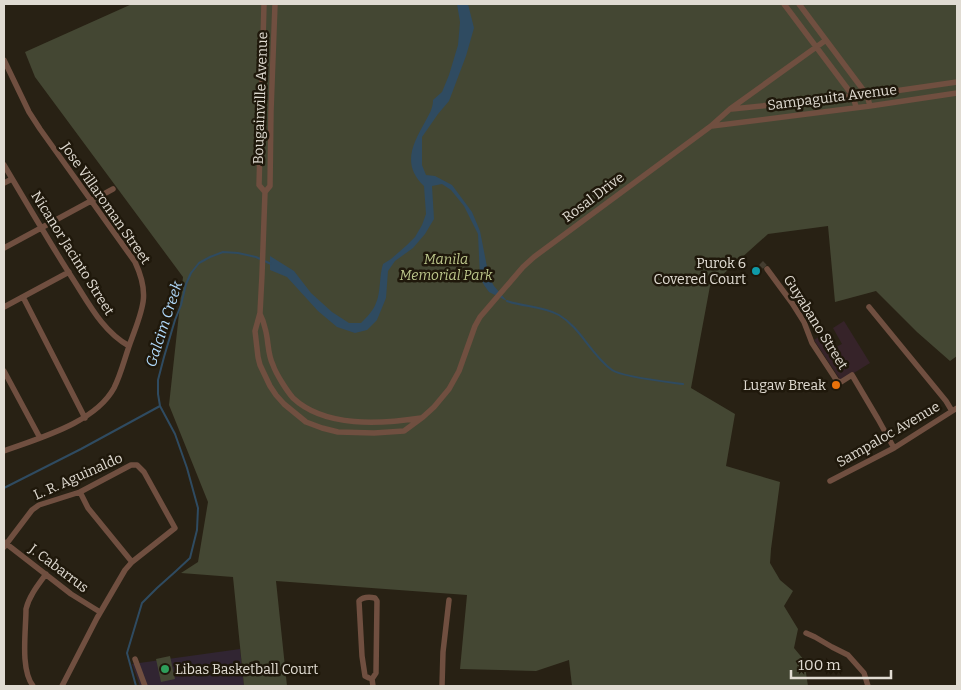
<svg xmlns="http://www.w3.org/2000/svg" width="961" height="690" font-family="Bitter,serif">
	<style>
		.industrial { fill: #312532 }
		.education { fill: #362329 }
		.green { fill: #444733 }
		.water { fill: #2f4b61 }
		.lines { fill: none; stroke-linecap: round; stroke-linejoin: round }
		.stream { stroke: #2f4b61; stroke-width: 2 }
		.street-tunnel { stroke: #443d30; stroke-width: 5.5; stroke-dasharray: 5.5 3; stroke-linecap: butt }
		.street { stroke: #704f40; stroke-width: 5.5 }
		.culture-dot { fill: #0f9aa8; stroke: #1f180b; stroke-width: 2 }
		.food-dot { fill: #e8710a; stroke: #1f180b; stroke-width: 2 }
		.leisure-dot { fill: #2e9e5b; stroke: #1f180b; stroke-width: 2 }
		.labels { text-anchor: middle; stroke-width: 5; stroke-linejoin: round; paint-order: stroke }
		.street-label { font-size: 14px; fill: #e0dbd2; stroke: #1f180b }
		.park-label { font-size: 14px; font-style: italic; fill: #bcc68a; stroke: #1f180b }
		.poi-label { font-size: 14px; fill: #e0dbd2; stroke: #1f180b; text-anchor: end }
		.water-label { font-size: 15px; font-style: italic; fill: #b0d9fb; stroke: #1f180b }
	</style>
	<rect width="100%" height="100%" fill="#282114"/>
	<path class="industrial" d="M240,649l4,37h-104l-8,-22z"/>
	<path class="education" d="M844,321l26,42 -29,18 -27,-41 12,-8 10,15 6,-3 -9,-16z"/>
	<path class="green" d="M132,4h825v352l-7,5 -33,-29 -41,-41 -41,11 -7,-76 -60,8 -58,52 -19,102 44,26 -9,52 54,16 -9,67 -1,14 10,17 13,11 -9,15 14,23 -4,19 10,12 4,26h-236l-3,-26 -33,11 -76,-2 7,-74 -191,-14 11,105h-43l-11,-109 -52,-4 17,-11 10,-60 -39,-97 14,-128 -148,-200 -10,-25z
		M170,656l5,23 -14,3 -5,-23z"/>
	<path class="water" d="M457,4h11l6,24 -8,28 -17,45 -11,13 -16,23v28l4,10 9,1 17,9 20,27 8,19 9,46 5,9 13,15 -18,-9 -5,-7 -4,-8 -2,-43 -14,-28 -13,-16 -9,-6 -10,2 2,33 -9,15 -12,14 -18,13 -7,10 -2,27 -9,22 -10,10 -12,3 -18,-6 -19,-16 -31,-34 -17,-7v-14l24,15 17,22 21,19 17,11h12c6,-6 12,-12 15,-20 5,-11 3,-27 7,-39l8,-5 16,-14 8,-8 7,-12 4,-11 -2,-28c-22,-21 -12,-41 1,-64 4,-8 8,-13 8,-22l9,-8 7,-17 9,-30 2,-23z"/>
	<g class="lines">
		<path class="stream" d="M507,301c17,6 36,5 52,14 22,13 32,40 53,55 10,7 56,12 71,14
			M4,488l77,-39 79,-43
			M136,686l-9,-33 15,-50 15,-15 19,-17 14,-13 7,-28 1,-22 -11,-40 -12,-34 -15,-28 -2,-12v-14l6,-23 11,-37 6,-15 5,-21 5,-11 8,-10 11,-6 13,-5 15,1 18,4 15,7"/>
		<path class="street-tunnel" d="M761,263l6,6"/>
		<path class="street" d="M264,4l-5,181 6,7 -3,83 -2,38 -5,18 3,26 2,8 10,21 6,9 8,9 22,18 16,6 16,4 36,1 30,-2 19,-14 11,-10 15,-18 10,-18 16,-45 5,-9 43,-50 11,-10 177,-131 19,-17 96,-69
			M784,4l69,92 3,11
			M799,4l68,91 3,11
			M4,60l25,52 11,17 95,133c15,32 8,46 -3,76 -7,18 -10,34 -18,50 -19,35 -75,50 -110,63
			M732,109l135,-14 90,-13
			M712,126l158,-20 87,-13
			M4,165c22,37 44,75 67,111 17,26 31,55 58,70
			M4,183l8,-4
			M265,192l5,-6 1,-75 4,-107
			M4,248l109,-59
			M767,269l25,34 12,19 8,21 25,38 4,1 11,-7 26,44 16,29
			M23,297l62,121
			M4,307l65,-35
			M869,307l77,94 6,10
			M260,314c2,4 4,9 5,14 4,13 2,25 8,37 3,9 14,26 20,33 32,30 88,26 128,20
			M4,371l36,67
			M830,481l64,-33 63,-40
			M80,492l8,16 44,54
			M4,542l67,52 29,18
			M4,547l28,-37 7,-5 41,-13 51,-27h6l7,7 31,56 -43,34 -7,8 -28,48 -35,68
			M806,633l9,4 17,10 16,8 16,18 4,13
			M135,659l10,27
			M372,679l-3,-1 -4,-2 -3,-20 -3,-55c4,-4 11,-4 16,-3l2,3 -1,72 -4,6 1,7
			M33,686c-13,-17 -7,-55 -7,-77 3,-13 12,-24 20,-35
			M442,686l1,-34 6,-52"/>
	</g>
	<circle class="culture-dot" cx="756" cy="271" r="5"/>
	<circle class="food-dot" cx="836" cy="385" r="5"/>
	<circle class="leisure-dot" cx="165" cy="669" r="5"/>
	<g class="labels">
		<g class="street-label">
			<text transform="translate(832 97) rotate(-7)" y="5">Sampaguita Avenue</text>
			<text transform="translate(260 98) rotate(-88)" y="5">Bougainville Avenue</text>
			<text transform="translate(593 197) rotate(-37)" y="5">Rosal Drive</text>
			<text transform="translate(106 203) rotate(55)" y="5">Jose Villaroman Street</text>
			<text transform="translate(73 253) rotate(58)" y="5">Nicanor Jacinto Street</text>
			<text transform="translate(816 322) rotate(58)" y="5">Guyabano Street</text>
			<text transform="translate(888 434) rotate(-30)" y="5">Sampaloc Avenue</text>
			<text transform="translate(78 476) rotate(-24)" y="5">L. R. Aguinaldo</text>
			<text transform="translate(59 568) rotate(37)" y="5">J. Cabarrus</text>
		</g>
		<g class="park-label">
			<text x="446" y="264">Manila<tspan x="446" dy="16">Memorial Park</tspan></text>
		</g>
		<g class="poi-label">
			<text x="746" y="268">Purok 6<tspan x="746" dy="16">Covered Court</tspan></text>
			<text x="826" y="390">Lugaw Break</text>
			<text x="175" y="674" text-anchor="start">Libas Basketball Court</text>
		</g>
		<g class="water-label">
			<text transform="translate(164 324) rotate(-72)" y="5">Galcim Creek</text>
		</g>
	</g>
	<rect width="961" height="690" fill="none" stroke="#e0dbd2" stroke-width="10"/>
	<path d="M791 670v8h100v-8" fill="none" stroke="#e0dbd2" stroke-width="2.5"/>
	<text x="798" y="670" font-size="15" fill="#e0dbd2" stroke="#1f180b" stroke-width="4" paint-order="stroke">100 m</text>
</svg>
